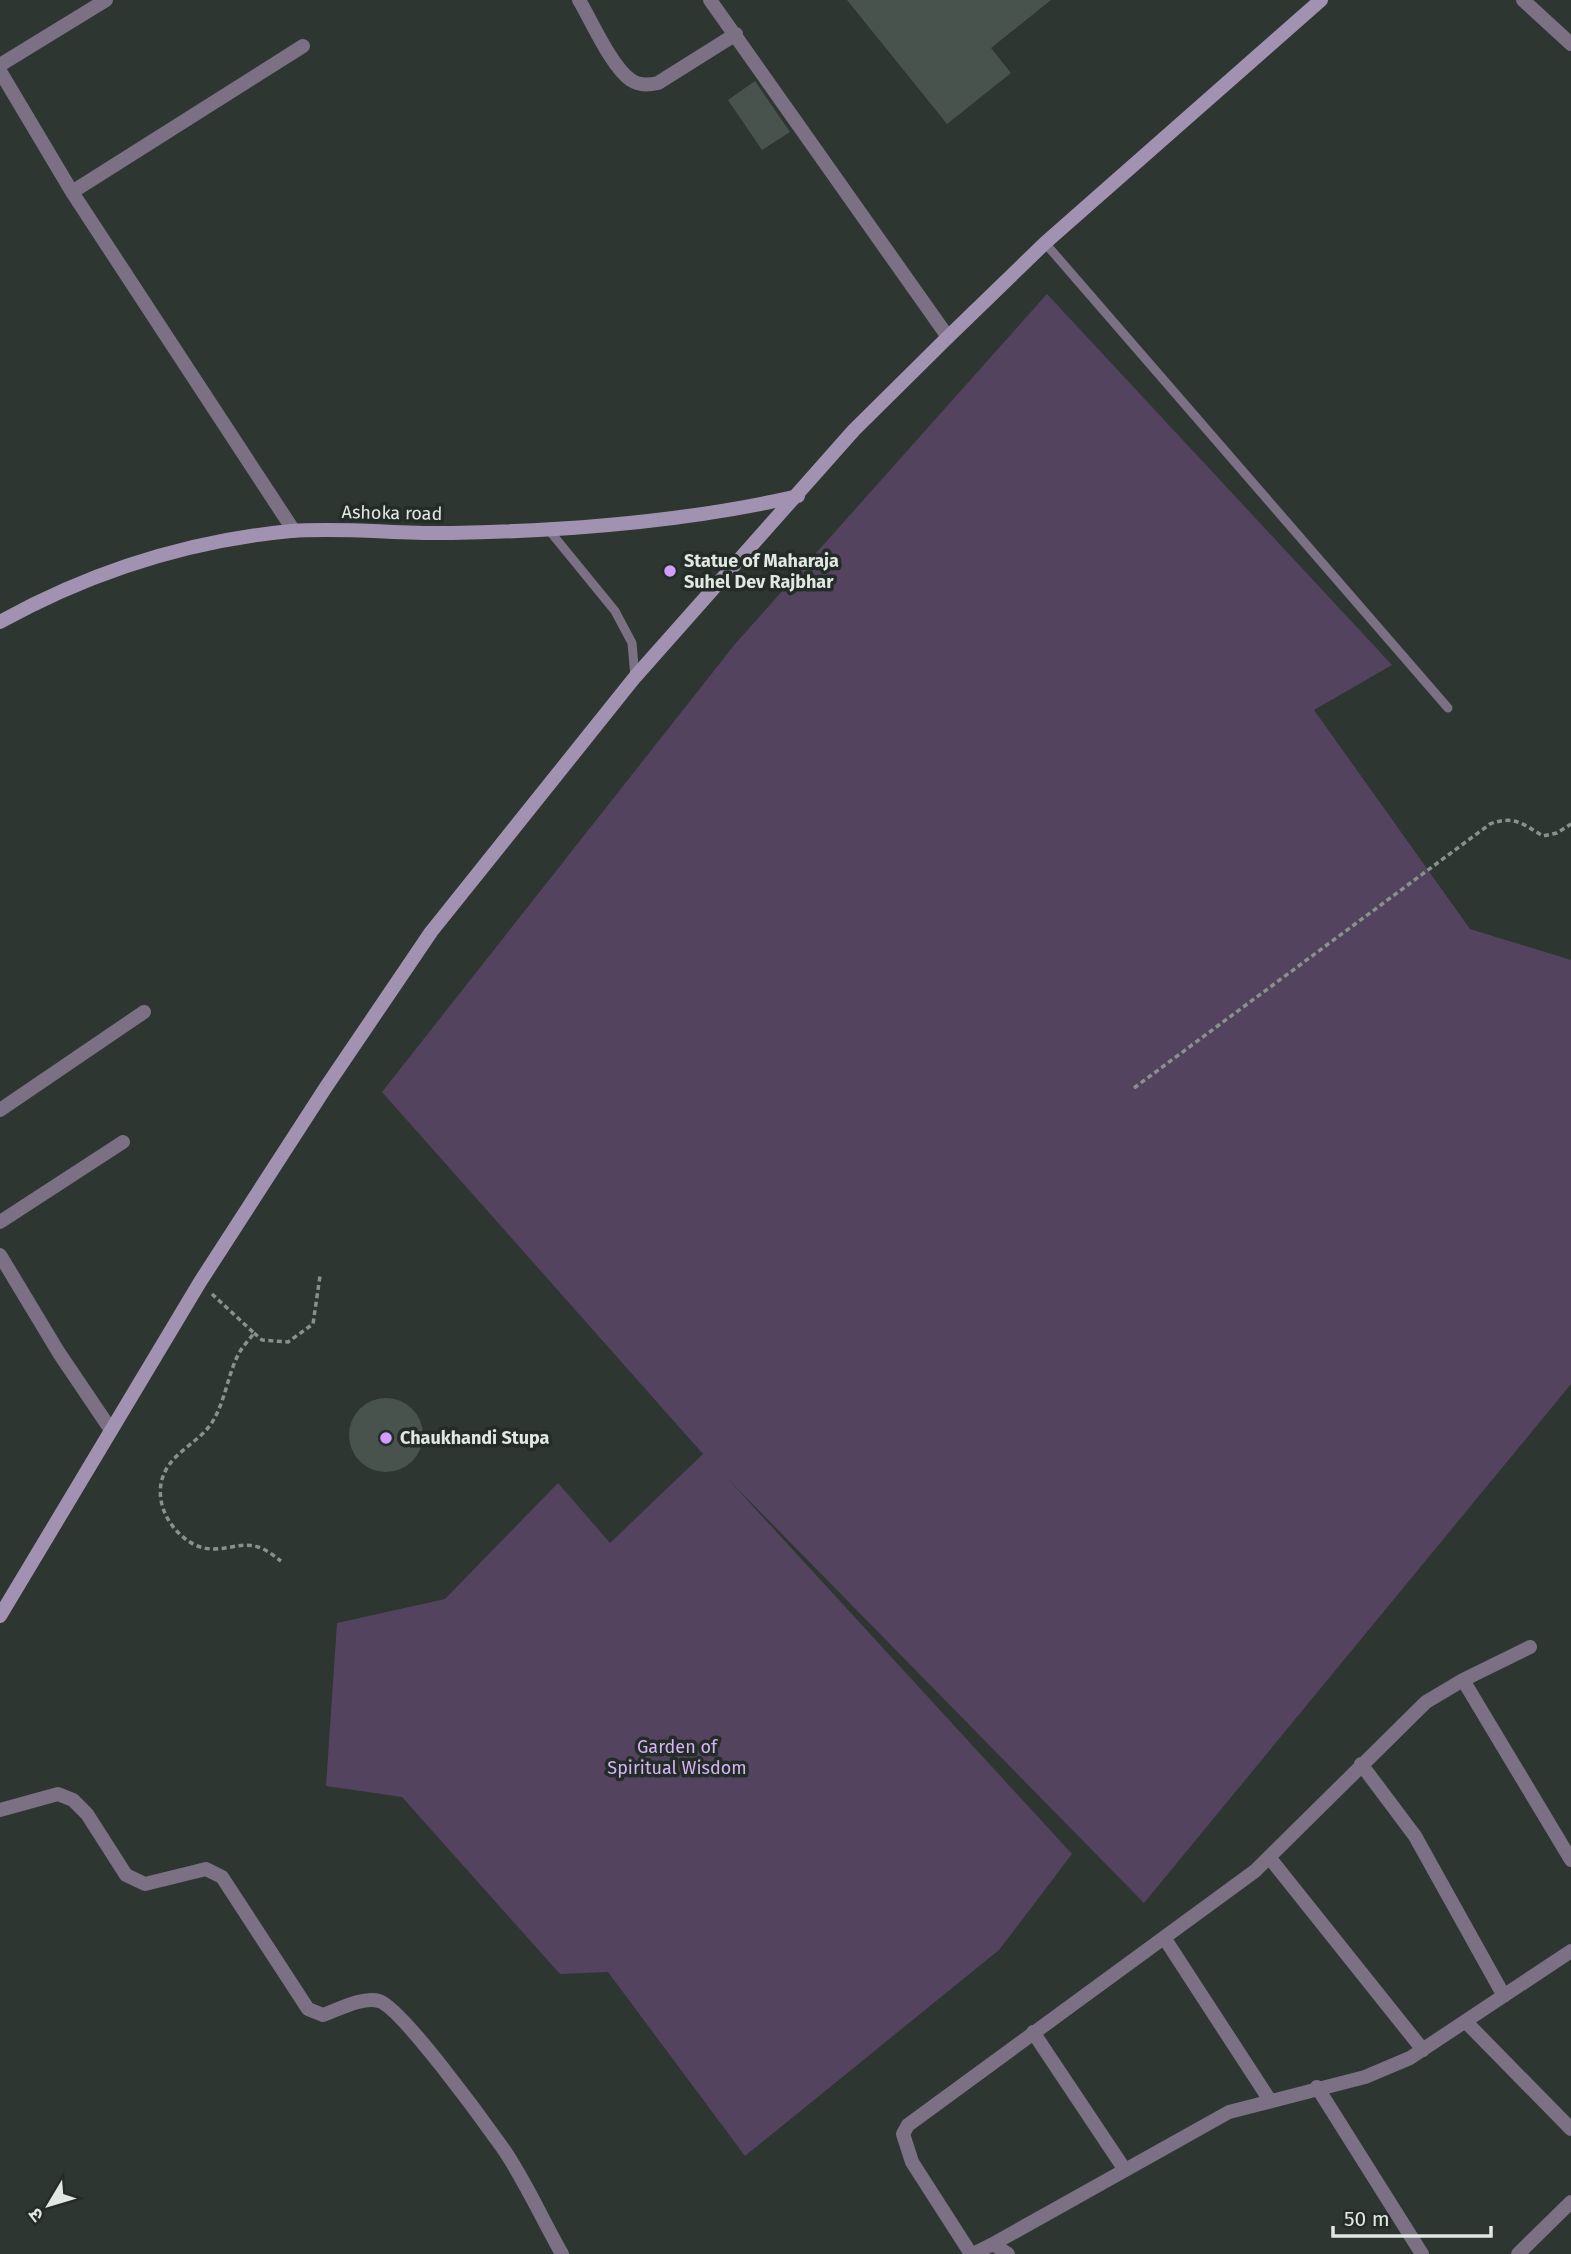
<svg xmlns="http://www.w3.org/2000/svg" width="1571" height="2254" font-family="'Fira Sans','Noto Sans Devanagari',sans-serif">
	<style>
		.green { fill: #53435f }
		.building { fill: #49534d }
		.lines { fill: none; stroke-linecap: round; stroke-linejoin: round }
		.path { stroke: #89918c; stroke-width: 3.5; stroke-dasharray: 5 3.5; stroke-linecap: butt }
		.lane { stroke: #7b7084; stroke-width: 9 }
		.street { stroke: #7b7084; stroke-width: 14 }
		.secondary { stroke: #a292b1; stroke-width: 14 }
		.poi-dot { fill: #d29dfd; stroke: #232c27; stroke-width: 2.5 }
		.labels { text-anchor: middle; stroke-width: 7; stroke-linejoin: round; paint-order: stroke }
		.street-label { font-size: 18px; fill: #e1e7e3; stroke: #232c27 }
		.poi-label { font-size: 18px; font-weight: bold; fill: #e1e7e3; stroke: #232c27; text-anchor: start }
		.park-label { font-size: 18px; fill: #d8b3f7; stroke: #232c27 }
	</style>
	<rect width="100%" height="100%" fill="#2d3631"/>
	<path class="green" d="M1047,294l345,371 -78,45 156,219 101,31v424l-427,519 -417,-425 345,376 -73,96 -254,206 -137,-184 -48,2 -158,-177 -76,-11 11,-163 108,-24 113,-116 52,60 93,-89 -321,-362 353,-448z"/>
	<path class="building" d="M847,0h204l-60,48 20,25 -64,51z
		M755,81l35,51 -28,18 -34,-50z
		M349 1435a37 37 0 1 1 74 0a37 37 0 1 1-74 0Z"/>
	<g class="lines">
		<path class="path" d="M1134,1088l356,-264c24,-9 33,0 53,12l14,-3 14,-9
			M212,1294l42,39c-5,7 -12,14 -16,22 -11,22 -13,48 -27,69 -11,16 -31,25 -42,41 -20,28 -3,65 26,80 24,11 44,-5 63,2 8,2 16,9 23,14
			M254,1333l8,7 26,2 25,-18 7,-48"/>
		<path class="lane" d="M1045,243l403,465
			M548,529l67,82 17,32 3,34"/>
		<path class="street" d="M579,0c12,20 33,68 52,80 8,6 18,5 27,3l78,-49
			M710,0l238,337
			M1523,0l48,44
			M0,65l106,-65
			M0,71l72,121 222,339
			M72,192l231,-146
			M0,1110l144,-98
			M0,1222l123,-80
			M0,1255l59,98 52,77
			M1463,1680l108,180
			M1361,1764l54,72 89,160
			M0,1810l58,-16 15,6 14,14 39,61 19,9 61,-15 16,8 86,132 15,6c14,-5 40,-19 56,-14 22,6 106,122 123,146 23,33 40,72 60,107
			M1269,1857l154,193
			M1165,1939l104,160
			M1466,2022l105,107
			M1033,2032l92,138
			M1317,2087l105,167
			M993,2244l236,-132 136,-35 45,-19 161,-107
			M971,2254l-59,-92 -9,-28 5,-9 347,-254 171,-169 37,-22 67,-33
			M973,2254l20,-10 15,10
			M1518,2254l53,-52"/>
		<path class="secondary" d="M0,622c92,-51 186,-81 291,-91 53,-4 107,3 160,2 116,-2 234,-11 347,-37
			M0,1616l200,-334 126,-195 105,-155 204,-255 219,-247 94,-93 97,-94 276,-243"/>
	</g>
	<g class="poi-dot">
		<circle cx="670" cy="571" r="7"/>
		<circle cx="386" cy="1438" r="7"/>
	</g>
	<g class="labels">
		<g class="street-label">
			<text transform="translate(392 513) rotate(1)" y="6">Ashoka road</text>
		</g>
		<g class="poi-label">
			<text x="684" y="567">Statue of Maharaja<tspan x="684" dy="21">Suhel Dev Rajbhar</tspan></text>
			<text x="400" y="1444">Chaukhandi Stupa</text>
		</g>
		<g class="park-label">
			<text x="677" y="1753">Garden of<tspan x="677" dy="21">Spiritual Wisdom</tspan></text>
		</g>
	</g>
	<g transform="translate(49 2205) rotate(232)" stroke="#232c27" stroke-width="5" paint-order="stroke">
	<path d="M0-5L12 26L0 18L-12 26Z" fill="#e1e7e3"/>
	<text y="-10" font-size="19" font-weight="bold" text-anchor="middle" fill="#e1e7e3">उ</text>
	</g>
	<path d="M1333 2226v10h158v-10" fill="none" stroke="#e1e7e3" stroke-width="3.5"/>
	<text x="1344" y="2226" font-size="21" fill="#e1e7e3" stroke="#232c27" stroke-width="5" paint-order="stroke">50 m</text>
</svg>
